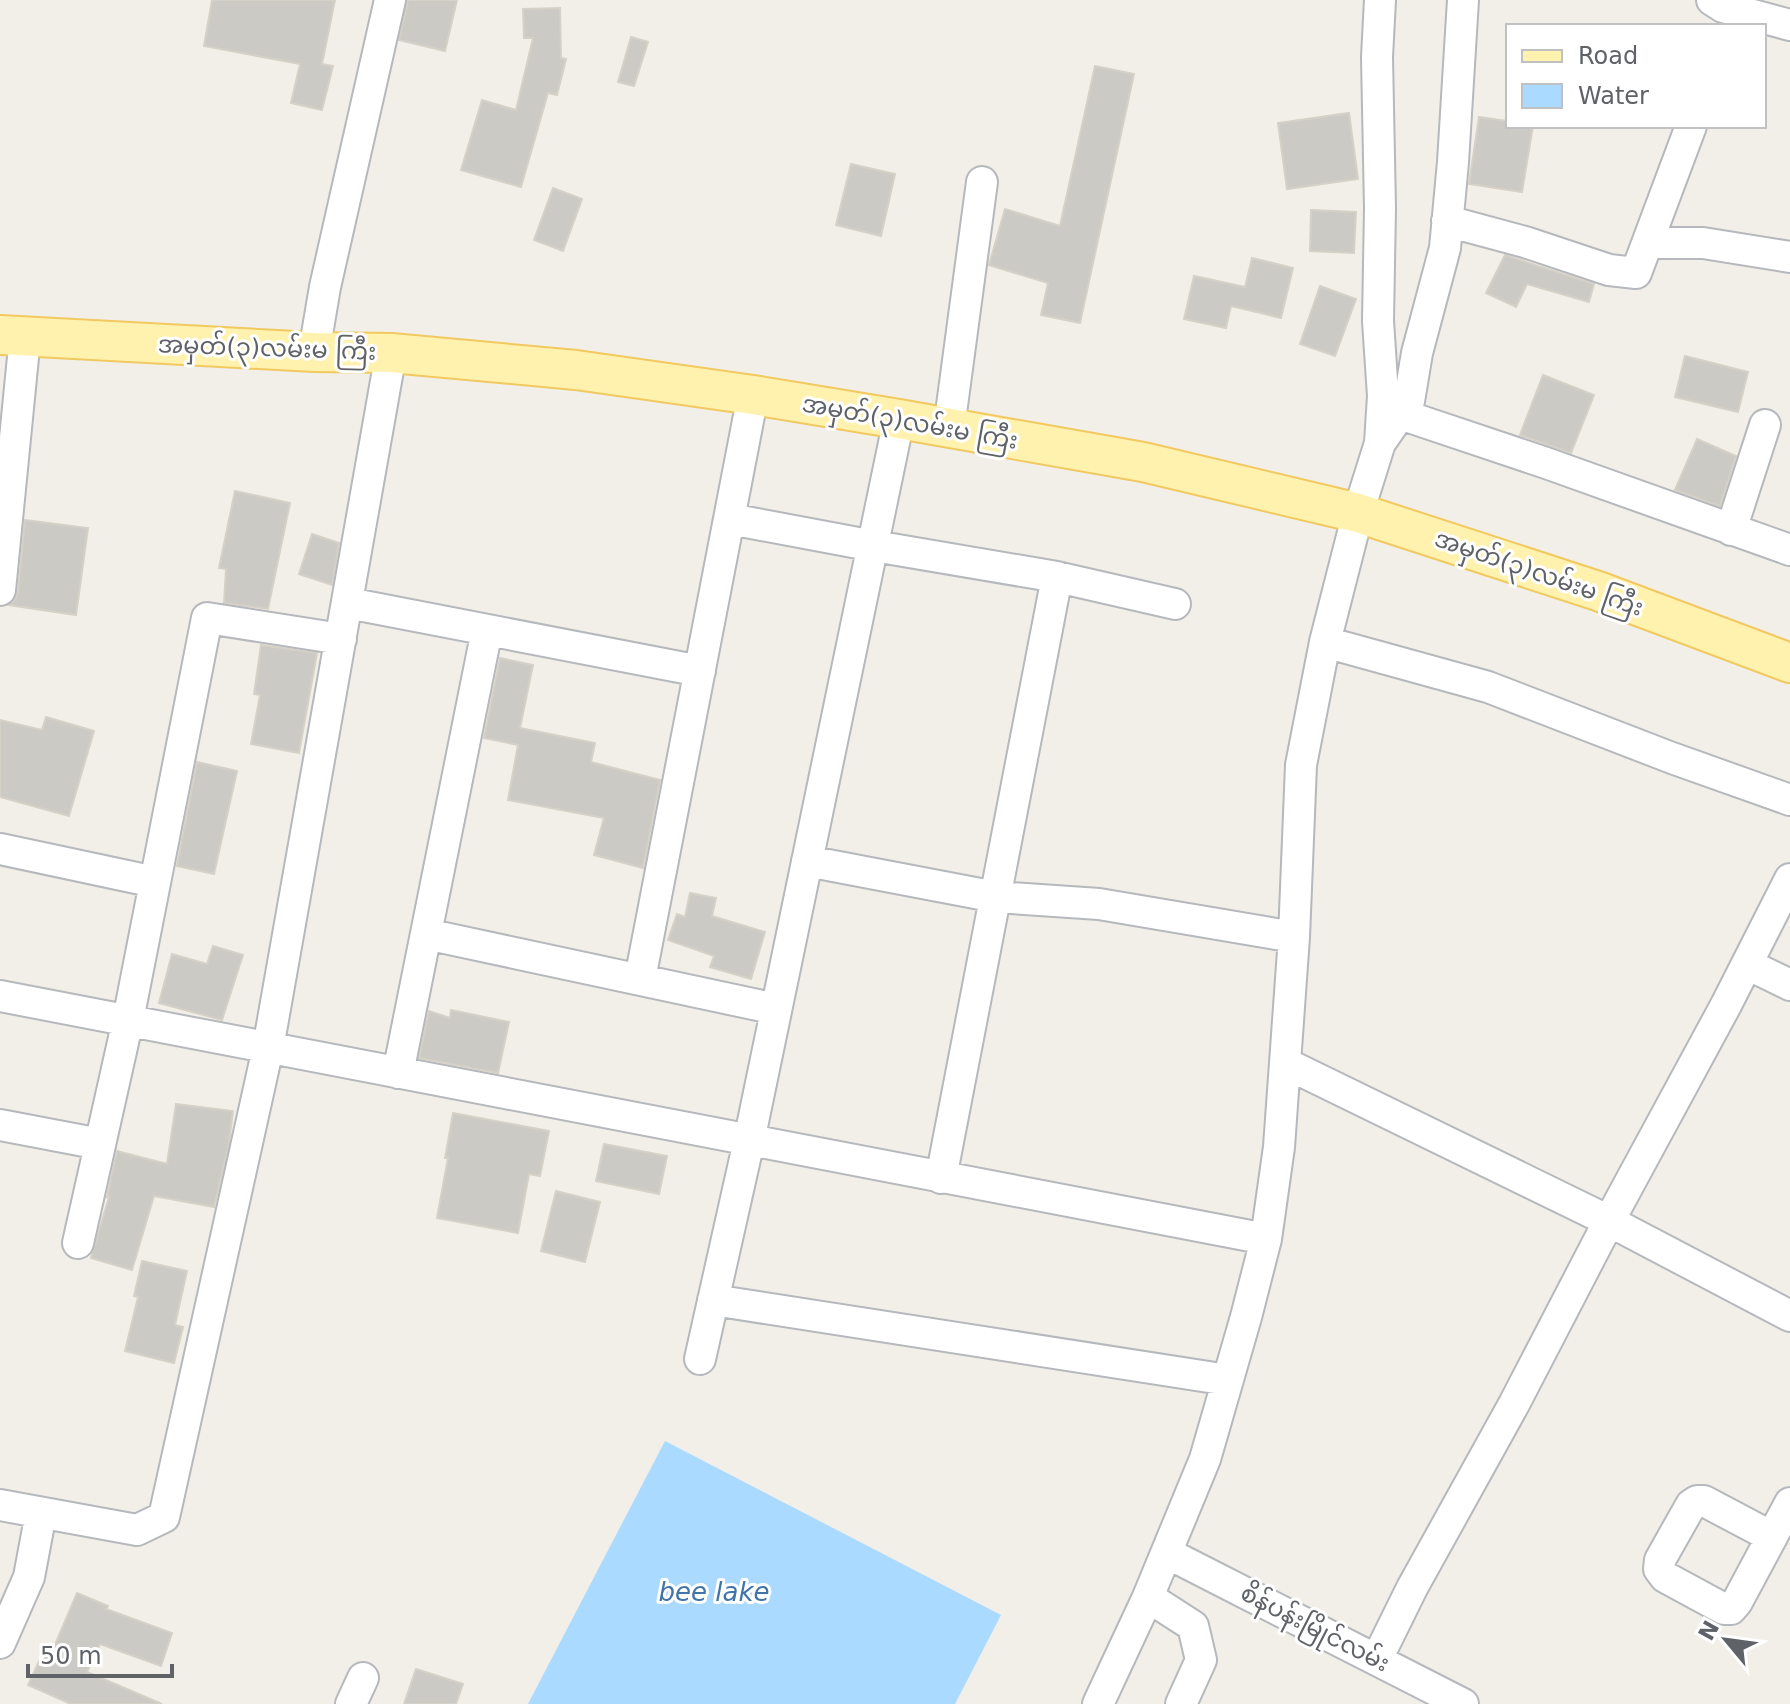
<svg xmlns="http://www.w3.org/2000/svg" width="1790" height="1704" font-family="'DejaVu Sans','Noto Sans Myanmar',sans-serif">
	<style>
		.water { fill: #aadaff }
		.building { fill: #cccac5; stroke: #d6d1c6; stroke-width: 2 }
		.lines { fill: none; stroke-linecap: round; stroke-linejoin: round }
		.minor-casing { stroke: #b5b8bc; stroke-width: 34 }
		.major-casing { stroke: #f2c960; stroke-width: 42 }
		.minor { stroke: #fff; stroke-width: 30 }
		.major { stroke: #fff2af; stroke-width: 38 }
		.labels { text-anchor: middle; stroke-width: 6; stroke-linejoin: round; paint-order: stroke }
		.street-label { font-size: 24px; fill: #5f6368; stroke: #fff }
		.water-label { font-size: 26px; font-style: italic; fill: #4174aa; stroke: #fff }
	</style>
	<rect width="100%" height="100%" fill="#f1efe8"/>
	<path class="water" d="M665,1441l336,174 -46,89h-427z"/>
	<path class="building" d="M212,0h123l-13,64 11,2 -11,44 -31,-7 9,-39 -96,-18z
		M408,0h49l-12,51 -46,-11z
		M560,8l1,50 5,1 -9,36 -9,-2 -27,94 -60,-17 21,-70 34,10 17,-72h-9l-1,-29z
		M631,37l17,5 -14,44 -16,-4z
		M1095,66l39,8 -54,249 -39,-8 7,-32 -59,-18 16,-56 55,17z
		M1349,113l9,66 -71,10 -9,-66z
		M1479,117l29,4v5h25l-11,66 -53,-8z
		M851,164l44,10 -14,62 -45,-11z
		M553,188l29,11 -19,52 -29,-11z
		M1311,210l45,2 -2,41 -44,-2z
		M1505,255l89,29 -5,18 -62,-18 -11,23 -30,-14z
		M1252,258l41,10 -12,50 -50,-12 -5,22 -42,-9 10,-43 51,11z
		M1320,286l36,13 -21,57 -35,-12z
		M1685,356l63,16 -10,40 -63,-15z
		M1543,375l51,20 -23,58 -51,-18z
		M1697,439l39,17 -16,50 -45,-16z
		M235,491l55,12 -22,106 -44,-6 2,-34 -7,-1z
		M25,520l63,8 -12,87 -67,-10 6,-5 3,-8z
		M312,534l27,9 -7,42 -33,-11z
		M261,645l56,8 -18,100 -48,-9 9,-49 -6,-1z
		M500,658l33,7 -13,63 75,15 -4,19 69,18 -17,88 -49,-13 10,-37 -96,-18 10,-55 -34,-7z
		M46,717l48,14 -25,85 -69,-19v-77l42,10z
		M197,762l40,9 -23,103 -37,-8z
		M690,893l26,5 -4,18 53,16 -14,47 -41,-12 4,-11 -46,-16 9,-26 8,3z
		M213,946l30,9 -21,65 -63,-17 13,-49 35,10z
		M451,1010l58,12 -11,51 -79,-15 10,-47 21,7z
		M176,1104l57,7 -4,32 -15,64 -60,-11 -22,74 -41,-12 18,-61h-2l10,-46 50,13z
		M453,1113l96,18 -9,45 -11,-2 -11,59 -81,-15 11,-60h-3z
		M604,1144l63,12 -8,38 -63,-13z
		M556,1191l44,11 -15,60 -44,-11z
		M142,1261l45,10 -12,54 8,2 -9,36 -49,-12 13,-54 -4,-1z
		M77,1593l31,13 -2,3 66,24 -11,33 -61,-22 -13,28 75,32h-91l-43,-19 19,-41 7,3z
		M416,1669l47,15 -7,20h-52z"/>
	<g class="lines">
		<g class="minor-casing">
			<path id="minor" d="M1712,0l11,7 67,18
				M1447,221l78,21 84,28 27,3 55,-147
				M1648,243h55l87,14
				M314,352l11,-65 65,-287
				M1400,414l146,49 244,87
				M949,428l33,-246
				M1380,443l29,-42 8,-48 28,-105 8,-86 10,-162
				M730,519l144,27 183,31 118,27
				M1731,530l34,-105
				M0,590l25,-253
				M348,603l352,68
				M1325,642l163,45 184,71 118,42
				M0,849l155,33
				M807,861l189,36 103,7 195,33
				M426,934l350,75
				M1747,964l43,21
				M640,979l113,-584
				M0,996l1266,243
				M1285,1063l324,158 181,95
				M398,1073l89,-443
				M0,1125l100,19
				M941,1178l116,-601
				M78,1243l50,-223 79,-402 134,21
				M713,1300l515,80
				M700,1359l49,-218 150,-722
				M0,1505l137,25 27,-13 104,-469 123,-695
				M1772,1537l-68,-36h-7l-6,4 -31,55 -1,9 6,8 59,32h7l6,-7 53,-99
				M1167,1553l296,151
				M1148,1597l45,29 8,34 -20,44
				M0,1643l29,-66 12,-64
				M1377,1659l35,-71 102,-184 95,-183 117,-216 64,-126
				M351,1704l12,-26
				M1098,1704l50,-107 57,-138 41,-142 20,-78 13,-92 15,-210 7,-172 24,-123 33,-129 22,-70 3,-47 -5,-75 2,-113 -3,-151 3,-57"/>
		</g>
		<g class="major-casing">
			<path id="major" d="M0,335l314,17 77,1 185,17 177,25 146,24 244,43 215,51 240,78 192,72"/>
		</g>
		<use href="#minor" class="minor"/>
		<use href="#major" class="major"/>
	</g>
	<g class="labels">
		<g class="street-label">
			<text transform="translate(267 348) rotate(2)" y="8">အမှတ်(၃)လမ်းမ ကြီး</text>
			<text transform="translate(910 422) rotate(10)" y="8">အမှတ်(၃)လမ်းမ ကြီး</text>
			<text transform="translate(1539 573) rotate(19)" y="8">အမှတ်(၃)လမ်းမ ကြီး</text>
			<text transform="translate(1315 1628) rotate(27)" y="8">စိန်ပန်းမြိုင်လမ်း</text>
		</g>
		<g class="water-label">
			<text x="714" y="1601">bee lake</text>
		</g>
	</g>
	<rect x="1506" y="24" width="260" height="104" fill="#ffffff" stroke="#bfc1c3" stroke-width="2"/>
	<rect x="1522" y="50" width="40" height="12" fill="#fff2af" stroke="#bfc1c3" stroke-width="2"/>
	<text x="1578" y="64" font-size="24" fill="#5f6368">Road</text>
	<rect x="1522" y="84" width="40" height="24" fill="#aadaff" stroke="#bfc1c3" stroke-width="2"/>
	<text x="1578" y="104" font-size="24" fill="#5f6368">Water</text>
	<g transform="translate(1726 1640) rotate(299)" stroke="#ffffff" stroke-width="6" paint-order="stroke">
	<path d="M0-6L14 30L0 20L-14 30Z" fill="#5f6368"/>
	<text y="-12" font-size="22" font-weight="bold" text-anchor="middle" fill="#5f6368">N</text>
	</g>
	<path d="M28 1664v12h144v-12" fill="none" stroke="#5f6368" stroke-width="4"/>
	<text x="40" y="1664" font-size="24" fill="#5f6368" stroke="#ffffff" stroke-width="6" paint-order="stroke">50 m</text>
</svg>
